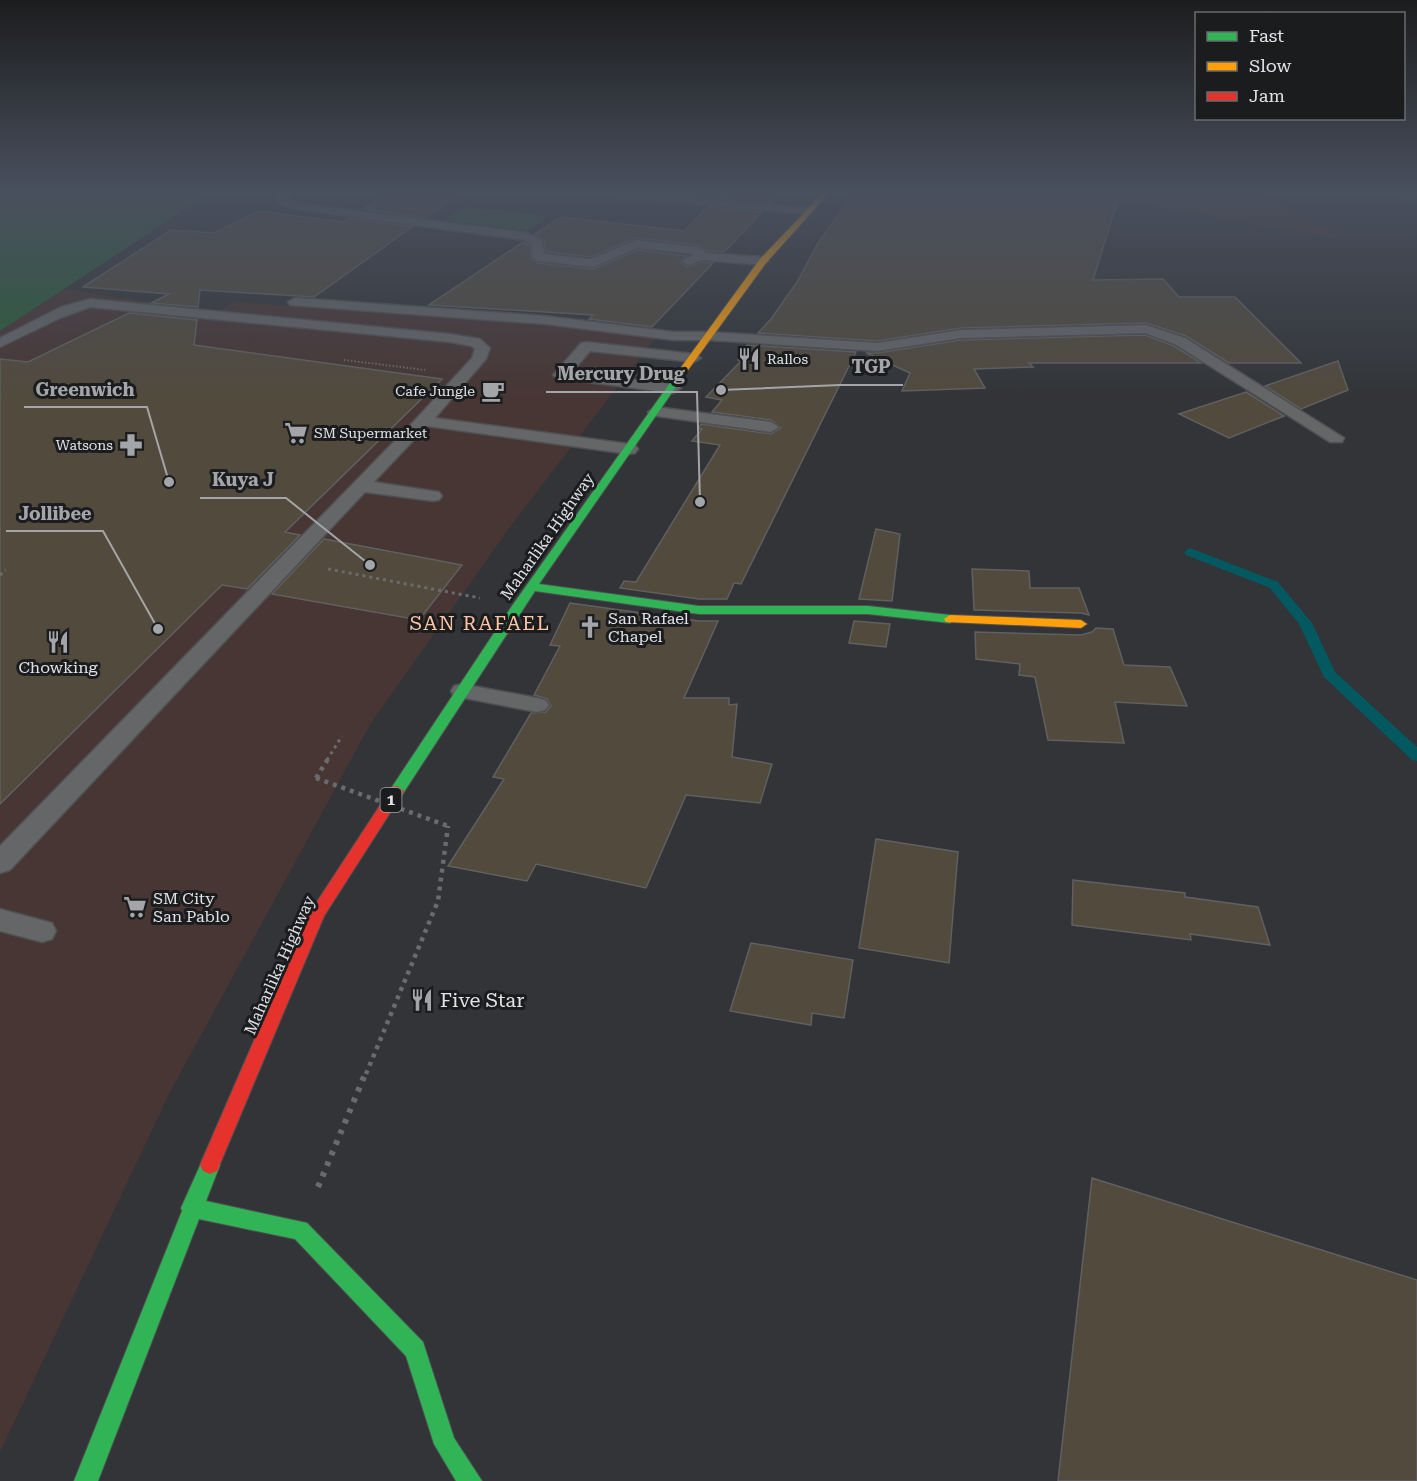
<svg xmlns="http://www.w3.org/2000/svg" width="1417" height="1481" font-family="'Roboto Serif',serif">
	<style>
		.commercial { fill: #473634 }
		.green { fill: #2b5c38 }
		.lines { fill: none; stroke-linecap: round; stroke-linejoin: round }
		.stream { fill: #045960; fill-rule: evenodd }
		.building { fill: #514a3d; stroke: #606061; stroke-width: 1.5 }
		.lane-casing { stroke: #4e5052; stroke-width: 3 }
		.street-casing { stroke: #4e5052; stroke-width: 3 }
		.fast-casing { stroke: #4e5052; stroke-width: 2 }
		.slow-casing { stroke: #4e5052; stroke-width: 2 }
		.jam-casing { stroke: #4e5052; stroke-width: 2 }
		.path-far3 { stroke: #6a6b6d; stroke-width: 2; stroke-dasharray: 1.5 2; stroke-linecap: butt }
		.path-far2 { stroke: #6a6b6d; stroke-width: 3; stroke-dasharray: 3 4; stroke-linecap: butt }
		.path-far1 { stroke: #6a6b6d; stroke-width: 4.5; stroke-dasharray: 4 5; stroke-linecap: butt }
		.path { stroke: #6a6b6d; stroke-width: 6; stroke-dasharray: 4.5 7; stroke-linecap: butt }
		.lane { fill: #656667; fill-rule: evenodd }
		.street { fill: #656667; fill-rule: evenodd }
		.fast { fill: #30b455; fill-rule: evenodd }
		.slow { fill: #ff9f0a; fill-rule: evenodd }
		.jam { fill: #e5322d; fill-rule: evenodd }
		.path-bridge { stroke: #6a6b6d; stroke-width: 4.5; stroke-dasharray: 4 5; stroke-linecap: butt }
		.labels { text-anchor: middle; stroke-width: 6; stroke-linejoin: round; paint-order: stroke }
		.far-poi-label { font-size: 14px; fill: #e0e2e5; stroke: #1a1c1e; text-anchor: start }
		.shield { fill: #1a1c1e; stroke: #a5a7a9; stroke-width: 1.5 }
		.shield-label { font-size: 15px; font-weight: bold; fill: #e0e2e5 }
		.street-label { font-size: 16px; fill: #e0e2e5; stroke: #1a1c1e }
		.poi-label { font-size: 16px; fill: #e0e2e5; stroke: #1a1c1e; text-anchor: start }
		.quarter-label { font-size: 20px; letter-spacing: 1.5px; fill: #ffc4a4; stroke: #1a1c1e }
		.near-poi-label { font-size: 20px; fill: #e0e2e5; stroke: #1a1c1e; text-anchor: start }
		.leader { fill: none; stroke: #a3a5a8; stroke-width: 2 }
		.callout-dot { fill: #a3a5a8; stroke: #1a1c1e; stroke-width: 2 }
		.callout-label { font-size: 18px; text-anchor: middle; font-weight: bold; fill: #a3a5a8; stroke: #1a1c1e; stroke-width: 6; stroke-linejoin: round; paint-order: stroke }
	</style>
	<rect width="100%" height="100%" fill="#323437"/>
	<path class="commercial" d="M1083,193h177l84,45 -18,-1z
		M64,289l150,23 22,-10 305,23 114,13 -145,189 -139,196 -201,369 -170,360v-1121z"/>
	<path class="green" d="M0,193h210l-210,138z
		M465,207l82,9 -19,14 -85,-10z"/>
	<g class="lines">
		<path class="stream" d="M1190,548l88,34 34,41 23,49 82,75v14l-5,-1 -88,-83 -25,-53 -29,-36 -84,-33 -2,-3z"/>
	</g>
	<path class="building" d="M389,193h72l-35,25 -63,-9z
		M724,193h57l-10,10 -53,-5z
		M854,193h266l-27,87 70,-1 16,18h56l66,66h-72l-43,-27 -40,-13 -185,5 -84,13 -119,-8 13,-14 26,-37 21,-39z
		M708,207l54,5 -38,40 -17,-1 -9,-6 -62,-7 -45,19 -45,-5 -2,-12 -9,-6 26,-17 123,14z
		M259,211l84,11 6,-4 63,9 -98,70 -114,-7 -2,17 -47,-4 18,-9 -86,-7 88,-57 43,3z
		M523,242l7,4 1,13 7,4 55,6 45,-19 49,6 -7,6 7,5 16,-5 10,1 -61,64 -63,-8 4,-4 -164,-10z
		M129,313l68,7 -3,25 248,34 -157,153 15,3 -53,54 -25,-4 -222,219v-445l28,3z
		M1145,335l29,11 27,17h-172l4,4 -59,2 11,19 -83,3 8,-18 -44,-20h11l84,-13z
		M747,345l109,7 -115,232 -7,-1 -7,16h-28l-79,-11 4,-7 12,1 84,-137 -28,-4 10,-12h-4l3,-5 70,10 10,-6 -10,-8 -59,-8 10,-12 -16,-3 35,-36 -3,-1 11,-11h-5z
		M1338,361l10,29 -47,19 -36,-23z
		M1246,392l38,24 -55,22 -50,-24z
		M876,529l24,5 -8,67 -33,-2z
		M324,539l138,26 -43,55 -147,-26z
		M972,569l57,2 1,17h49l10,27 -8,-2 -107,-3z
		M570,603l129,18h19l-34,77h45v7l8,-1 -5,53 40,7 -12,39 -74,-8 -40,93 -110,-24 -9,17 -79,-15 56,-87 -11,-2 38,-64 15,-1 5,-6 -4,-7 -13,-4 26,-49 -10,-1z
		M854,621l36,3 -4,23 -37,-4z
		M1096,628l17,1 11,36 46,2 17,39 -72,-4 9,41 -76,-3 -13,-63 -16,-2 1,-11 -44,-5 -1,-27 106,3 11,-3z
		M876,839l82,13 -9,111 -90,-15z
		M1073,880l112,13v4l73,10 12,38 -80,-11 1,6 -119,-15z
		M751,943l102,17 -9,58 -32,-5 -1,12 -81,-14z
		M1092,1178l325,102v201h-359z"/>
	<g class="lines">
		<g class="lane-casing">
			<path id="lane" d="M282,193h12l-7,7 16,4 224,29 15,7 2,14 47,5 45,-19 62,7 8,6 57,4 6,4 -6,4 -60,-5 -15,5 -6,-4 12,-7 -56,-6 -45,19 -55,-6 -6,-4v-12l-8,-5 -221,-30 -24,-6 -4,-6z
				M599,193h38l171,15 6,3 -6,3 -203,-18z
				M295,298l250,18 129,16h35l168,11 84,-13 185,-5 39,13 159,100 -2,4h-12l-155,-98 -30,-11 -184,5 -84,13 -168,-11h-35l-129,-16 -255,-19 -2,-3z
				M90,299l360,35 30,5 10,9 -4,11 -51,59 194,26 6,1 3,4 -3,4 -6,1 -202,-28 -53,56 65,10 3,4 -3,4 -6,1 -68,-9 -355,378 -10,3v-27l417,-428 55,-60 3,-9 -4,-3 -21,-4 -360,-35 -30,11 -60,29v-9l61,-31z
				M586,342l108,12 7,4 -7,4 -104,-11 -18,21 107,13 2,3 -8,5 -117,-15 -3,-3 3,-3 25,-29z
				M656,407l115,15 8,5 -8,5 -121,-17 -2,-3z
				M462,684l75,14 8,2 4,5 -4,5 -8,2 -83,-16 -3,-5 3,-5z
				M0,909l52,14 4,8 -4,8 -10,3 -42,-11z"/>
		</g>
		<g class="street-casing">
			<path id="street" d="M1395,193h22v5h-14z"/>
		</g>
		<g class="fast-casing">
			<path id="fast" d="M682,366l7,2 -150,216 160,22h169l82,9 6,4 -6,4 -82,-9h-169l-164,-23 -133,204h-10l-2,-4 2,-4 120,-181z
				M210,1156l7,3 3,6 -14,36 101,22 116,119 31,96 28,43h-26l-22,-37 -28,-88 -111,-117 -96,-20 -101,262h-24l108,-270 -1,-3 22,-49z"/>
		</g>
		<g class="slow-casing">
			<path id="slow" d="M823,193h6l-63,70 -78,107h-6v-4l78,-107z
				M950,615l131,5 6,4 -6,4 -135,-6 -2,-3z"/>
		</g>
		<g class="jam-casing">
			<path id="jam" d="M397,786l7,5 -80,125 -107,255 -7,3 -7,-3 -3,-6 109,-251 83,-127z"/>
		</g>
		<path class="path-far3" d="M344,360l81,10"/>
		<path class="path-far2" d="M328,569l152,29
			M0,575l6,-5
			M327,760l15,-24"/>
		<path class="path-far1" d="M316,778l12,-19
			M366,1074l72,-173 10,-75"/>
		<path class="path" d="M318,1187l48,-115"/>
		<use href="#lane" class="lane"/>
		<use href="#street" class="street"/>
		<use href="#fast" class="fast"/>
		<use href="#slow" class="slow"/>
		<use href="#jam" class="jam"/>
		<path class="path-bridge" d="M316,778l132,48"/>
	</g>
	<linearGradient id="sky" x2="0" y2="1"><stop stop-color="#1c1d1e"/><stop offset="0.48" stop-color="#49505e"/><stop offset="1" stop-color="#49505e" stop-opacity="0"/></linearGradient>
	<rect width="1417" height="400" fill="url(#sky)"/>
	<defs>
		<g id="restaurant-bare" transform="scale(1.8)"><path d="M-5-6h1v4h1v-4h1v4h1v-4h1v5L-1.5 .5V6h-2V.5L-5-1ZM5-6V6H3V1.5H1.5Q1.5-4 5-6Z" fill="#a3a5a8" stroke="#1a1c1e" stroke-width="2.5" paint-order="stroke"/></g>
		<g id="cafe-bare" transform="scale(1.8)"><path d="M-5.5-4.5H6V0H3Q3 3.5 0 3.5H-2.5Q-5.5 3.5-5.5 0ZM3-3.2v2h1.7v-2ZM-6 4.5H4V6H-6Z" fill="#a3a5a8" stroke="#1a1c1e" stroke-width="2.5" paint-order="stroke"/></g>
		<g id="supermarket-bare" transform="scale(1.8)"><path d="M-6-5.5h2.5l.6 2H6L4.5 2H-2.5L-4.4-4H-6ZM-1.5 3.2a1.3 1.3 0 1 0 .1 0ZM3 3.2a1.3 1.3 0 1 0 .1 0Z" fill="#a3a5a8" stroke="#1a1c1e" stroke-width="2.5" paint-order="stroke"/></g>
		<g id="pharmacy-bare" transform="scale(1.8)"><path d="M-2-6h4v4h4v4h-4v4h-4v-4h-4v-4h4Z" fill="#a3a5a8" stroke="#1a1c1e" stroke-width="2.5" paint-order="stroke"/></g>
		<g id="church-bare" transform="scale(1.8)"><path d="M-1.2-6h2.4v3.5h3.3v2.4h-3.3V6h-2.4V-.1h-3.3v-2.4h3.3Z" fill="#a3a5a8" stroke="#1a1c1e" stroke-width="2.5" paint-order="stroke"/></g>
	</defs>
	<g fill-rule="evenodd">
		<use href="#restaurant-bare" x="749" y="359"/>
		<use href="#cafe-bare" x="493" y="391"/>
		<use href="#supermarket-bare" x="296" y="433"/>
		<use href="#pharmacy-bare" x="131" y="445"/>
		<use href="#church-bare" x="590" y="627"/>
		<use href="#restaurant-bare" x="58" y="642"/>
		<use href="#supermarket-bare" x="135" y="907"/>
		<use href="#restaurant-bare" x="422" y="1000"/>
	</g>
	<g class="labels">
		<g class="far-poi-label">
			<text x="767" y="364">Rallos</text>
			<text x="475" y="396" text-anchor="end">Cafe Jungle</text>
			<text x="314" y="438">SM Supermarket</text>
			<text x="113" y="450" text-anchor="end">Watsons</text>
		</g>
		<rect class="shield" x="380.5" y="788" width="21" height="24" rx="4.5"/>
		<g class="shield-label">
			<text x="391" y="805">1</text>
		</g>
		<g class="street-label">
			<text transform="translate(547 536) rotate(-55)" y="6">Maharlika Highway</text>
			<text transform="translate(279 965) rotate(-66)" y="6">Maharlika Highway</text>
		</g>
		<g class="poi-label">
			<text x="608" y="624">San Rafael<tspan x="608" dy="18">Chapel</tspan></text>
			<text x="58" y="673" text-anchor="middle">Chowking</text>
			<text x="153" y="904">SM City<tspan x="153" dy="18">San Pablo</tspan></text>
		</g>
		<g class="quarter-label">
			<text x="480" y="630">SAN RAFAEL</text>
		</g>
		<g class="near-poi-label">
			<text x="440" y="1007">Five Star</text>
		</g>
	</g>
	<path class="leader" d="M721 390L840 385H903M700 502L697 392H546M169 482L147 407H24M370 565L286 498H200M158 629L103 531H6"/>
	<g class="callout-dot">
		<circle cx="721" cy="390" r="6"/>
		<circle cx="700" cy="502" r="6"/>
		<circle cx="169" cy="482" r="6"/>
		<circle cx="370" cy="565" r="6"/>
		<circle cx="158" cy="629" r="6"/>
	</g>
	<g class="callout-label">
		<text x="871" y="373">TGP</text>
		<text x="621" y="380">Mercury Drug</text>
		<text x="85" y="396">Greenwich</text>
		<text x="243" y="486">Kuya J</text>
		<text x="55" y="520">Jollibee</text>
	</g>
	<rect x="1195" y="12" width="210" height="108" fill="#1a1c1e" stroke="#696b6e" stroke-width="1.5"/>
	<rect x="1207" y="32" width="30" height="9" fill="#30b455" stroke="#696b6e" stroke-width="1.5"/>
	<text x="1249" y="42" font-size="18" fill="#e0e2e5">Fast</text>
	<rect x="1207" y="62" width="30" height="9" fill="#ff9f0a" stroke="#696b6e" stroke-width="1.5"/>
	<text x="1249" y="72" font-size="18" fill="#e0e2e5">Slow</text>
	<rect x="1207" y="92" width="30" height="9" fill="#e5322d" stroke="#696b6e" stroke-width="1.5"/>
	<text x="1249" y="102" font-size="18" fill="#e0e2e5">Jam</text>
</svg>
